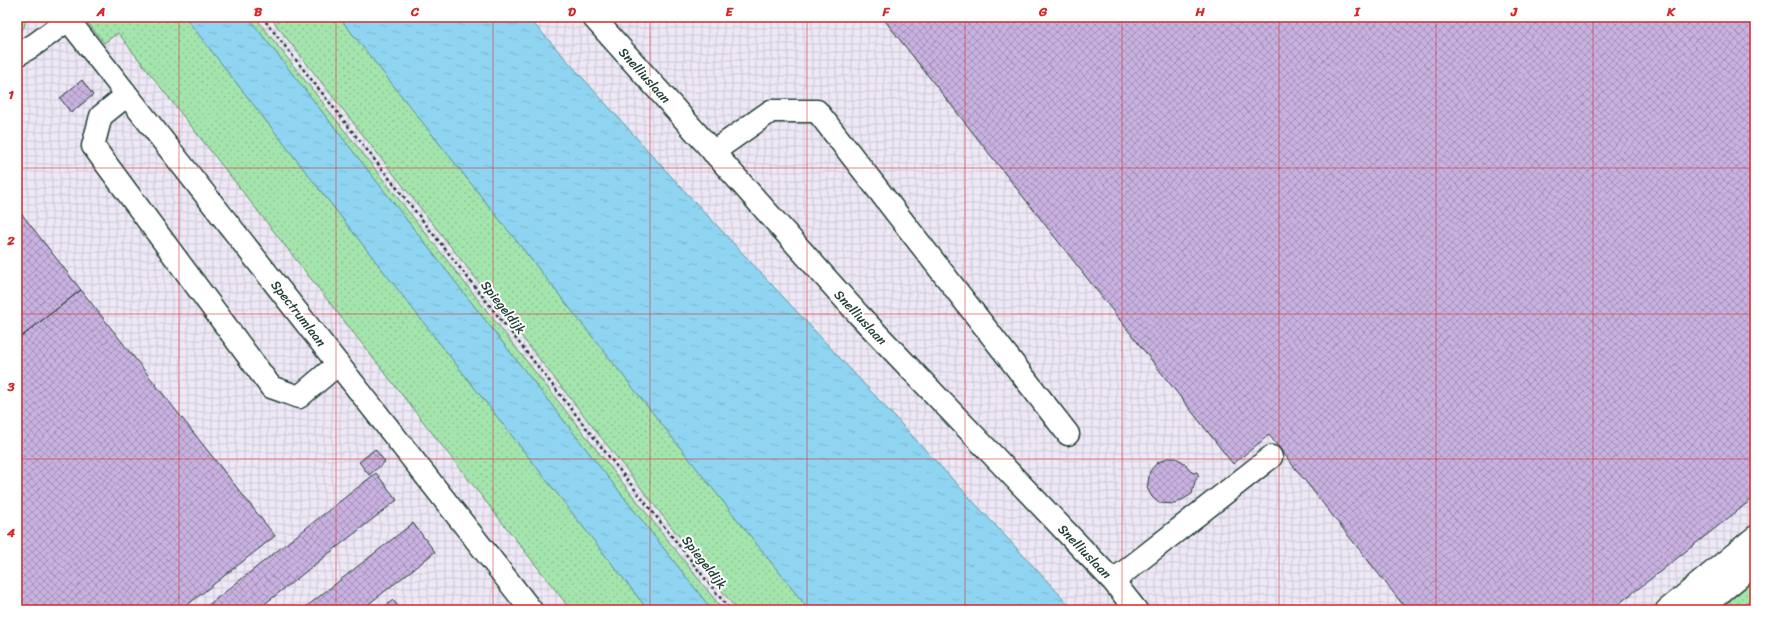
<svg xmlns="http://www.w3.org/2000/svg" width="1772" height="627" font-family="Sriracha,sans-serif">
	<style>
		.industrial { fill: url(#industrial-grid) }
		.grass { fill: url(#grass-dots); stroke: #629070 }
		.water { fill: url(#water-ripples); stroke: #6298a5 }
		.building { fill: url(#building-cross-hatch); stroke: #1f3d34 }
		.lines { fill: none; stroke-linecap: round; stroke-linejoin: round }
		.minor-casing { stroke: #1f3d34; stroke-width: 25 }
		.path { stroke: #1f3d34; stroke-width: 2.5; stroke-dasharray: 3 3; stroke-linecap: butt }
		.minor { stroke: #fff; stroke-width: 22 }
		.grid { fill: none; stroke: #d62828; stroke-width: 1; stroke-opacity: 0.55 }
		.labels { text-anchor: middle; stroke-width: 4; stroke-linejoin: round; paint-order: stroke }
		.street-label { font-size: 13px; fill: #1f3d34; stroke: #fff }
		.neatline { fill: none; stroke: #d62828; stroke-width: 1.5 }
		.grid-label { font-size: 13px; text-anchor: middle; font-weight: bold; fill: #d62828 }
	</style>
	<defs>
		<pattern id="industrial-grid" width="8" height="8" patternUnits="userSpaceOnUse"><rect width="8" height="8" fill="#efe8f6"/><path d="M0 4h8M4 0v8" fill="none" stroke="#ccc8d4"/></pattern>
		<pattern id="grass-dots" width="8" height="8" patternUnits="userSpaceOnUse"><rect width="8" height="8" fill="#a4e4ad"/><path d="M2 2h.1M6 6h.1" fill="none" stroke="#8dc495" stroke-width="1.8" stroke-linecap="round"/></pattern>
		<pattern id="water-ripples" width="26" height="14" patternUnits="userSpaceOnUse"><rect width="26" height="14" fill="#8fd4f0"/><path d="M2 4q2-2 4 0t4 0M15 11q2-2 4 0t4 0" fill="none" stroke="#7bb7ce"/></pattern>
		<pattern id="building-cross-hatch" width="8" height="8" patternUnits="userSpaceOnUse"><rect width="8" height="8" fill="#c9b1e0"/><path d="M0 0l8 8M0 8l8-8" fill="none" stroke="#a391b6"/></pattern>
	</defs>
	<rect width="100%" height="100%" fill="#fff"/>
	<filter id="ink" filterUnits="userSpaceOnUse"><feTurbulence type="fractalNoise" baseFrequency=".025" numOctaves="2"/><feDisplacementMap in="SourceGraphic" scale="8" xChannelSelector="R" yChannelSelector="G"/><feConvolveMatrix kernelMatrix="1 2 1 2 8 2 1 2 1" color-interpolation-filters="sRGB"/></filter>
	<g filter="url(#ink)">
		<path class="industrial" d="M17,17h1738v593h-1738z"/>
		<path class="grass" d="M17,17h10l-3,10 -7,10z
			M83,17h102l463,593h-77l-453,-577 -14,10z
			M248,17h7l468,593h-11z
			M270,17h69l470,593h-72z
			M1755,580v17l-21,13h-20l31,-25z"/>
		<path class="water" d="M185,17h63l464,593h-64z
			M339,17h189l141,157 405,436h-265z"/>
		<path class="building" d="M882,17h873v480l-144,113h-204l-138,-175 -36,29z
			M82,80l11,15 -22,18 -11,-15z
			M17,208l64,82 -64,50z
			M81,290l194,246 -94,74h-164v-270z
			M375,449l10,13 -16,13 -10,-13z
			M1167,458h9l7,4 10,11 4,-1 2,4 -4,5 -3,13 -17,10 -16,-1 -7,-6 -5,-9 3,-17 7,-8z
			M376,473l21,27 -140,110h-55z
			M413,523l22,29 -74,58h-59z
			M393,600l8,10h-21z"/>
		<g class="lines">
			<g class="minor-casing">
				<path id="minor" d="M66,17l465,593
					M593,17l266,298 254,266 23,29
					M17,55l17,-10 34,-25
					M127,95l-26,21 -8,30 178,241 28,10 39,-33
					M713,152l58,-41h46l251,323
					M1113,581l158,-124
					M1667,610l88,-73
					M1699,610l56,-46"/>
			</g>
			<path class="path" d="M262,17l468,593
				M1749,610l6,-4"/>
			<use href="#minor" class="minor"/>
		</g>
	</g>
	<path class="grid" d="M179,17v593M336,17v593M493,17v593M650,17v593M807,17v593M965,17v593M1122,17v593M1279,17v593M1436,17v593M1593,17v593M17,168h1738M17,314h1738M17,459h1738"/>
	<g class="labels">
		<g class="street-label">
			<text transform="translate(645 75) rotate(48)" y="5">Snelliuslaan</text>
			<text transform="translate(504 307) rotate(52)" y="5">Spiegeldijk</text>
			<text transform="translate(299 313) rotate(52)" y="5">Spectrumlaan</text>
			<text transform="translate(861 317) rotate(47)" y="5">Snelliuslaan</text>
			<text transform="translate(1085 551) rotate(46)" y="5">Snelliuslaan</text>
			<text transform="translate(705 562) rotate(52)" y="5">Spiegeldijk</text>
		</g>
	</g>
	<rect width="1772" height="627" fill="none" stroke="#fff" stroke-width="44"/>
	<rect x="22" y="22" width="1728" height="583" class="neatline"/>
	<g class="grid-label">
		<text x="101" y="16">A</text>
		<text x="258" y="16">B</text>
		<text x="415" y="16">C</text>
		<text x="572" y="16">D</text>
		<text x="729" y="16">E</text>
		<text x="886" y="16">F</text>
		<text x="1043" y="16">G</text>
		<text x="1200" y="16">H</text>
		<text x="1357" y="16">I</text>
		<text x="1514" y="16">J</text>
		<text x="1671" y="16">K</text>
		<text x="11" y="99">1</text>
		<text x="11" y="245">2</text>
		<text x="11" y="391">3</text>
		<text x="11" y="537">4</text>
	</g>
</svg>
